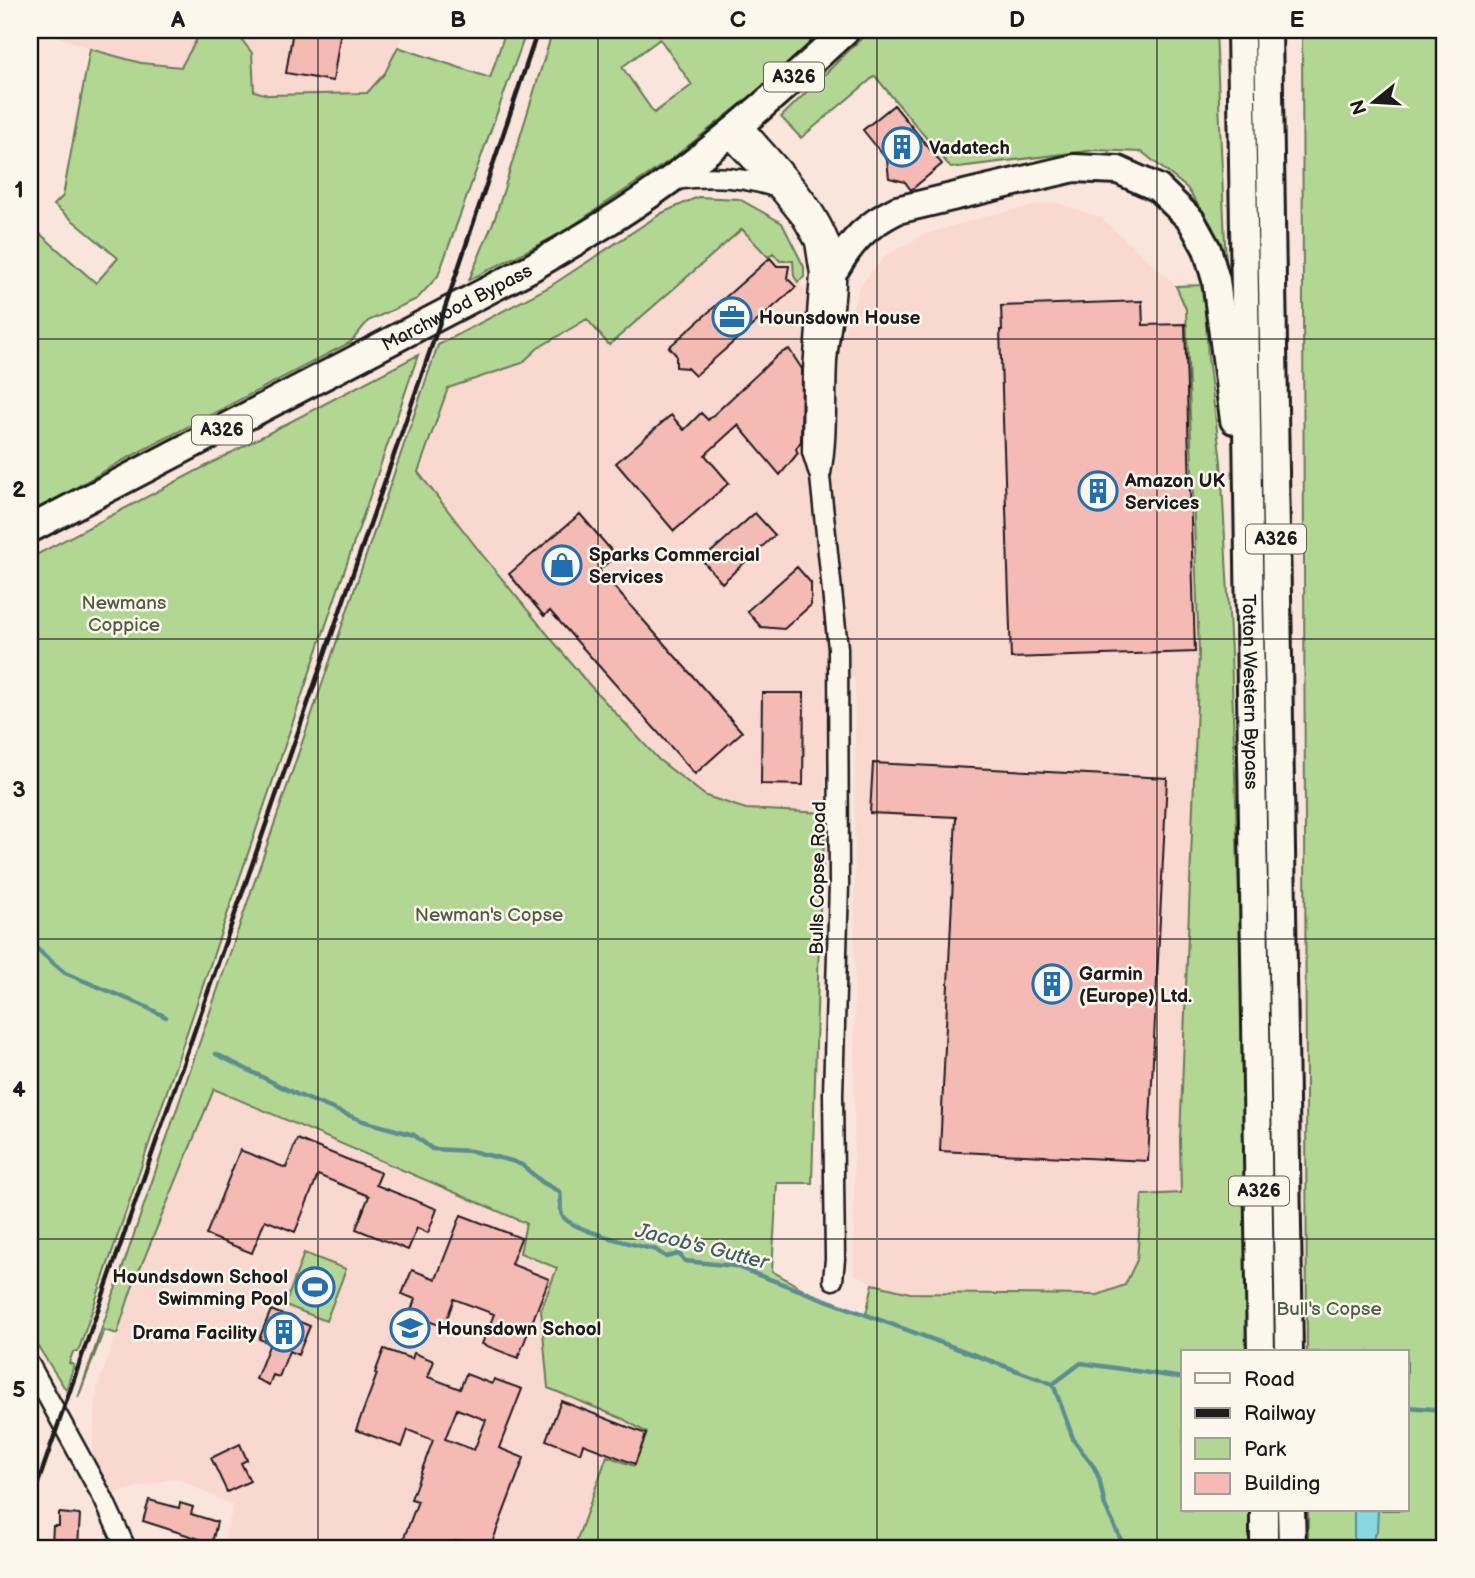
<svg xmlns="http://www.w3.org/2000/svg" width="1475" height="1578" font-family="'Balsamiq Sans',sans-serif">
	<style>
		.built { fill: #f9d8d0 }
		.green { fill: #b2d793; stroke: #677a58; stroke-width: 2; fill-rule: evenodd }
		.water { fill: #87d8e0; stroke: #5c8d92; stroke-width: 2 }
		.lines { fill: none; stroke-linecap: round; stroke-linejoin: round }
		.stream { stroke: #5c8d92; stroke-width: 4.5 }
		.building { fill: #f6bab5; stroke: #1c1c1c; stroke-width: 2; fill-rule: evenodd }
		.minor-casing { stroke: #1c1c1c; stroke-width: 23 }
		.primary-casing { stroke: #1c1c1c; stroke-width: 32 }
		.minor { stroke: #fbf7ec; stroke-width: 18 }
		.primary { stroke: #fbf7ec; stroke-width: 26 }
		.rail { stroke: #1c1c1c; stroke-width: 4.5 }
		.grid { fill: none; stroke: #1c1c1c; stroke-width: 2; stroke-opacity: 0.55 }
		.labels { text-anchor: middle; stroke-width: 5; stroke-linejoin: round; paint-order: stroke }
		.shield { fill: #fbf7ec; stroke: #5f5e5a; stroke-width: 2 }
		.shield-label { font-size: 18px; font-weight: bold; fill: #1c1c1c }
		.poi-label { font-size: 19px; font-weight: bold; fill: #1c1c1c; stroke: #fbf7ec; text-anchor: start }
		.street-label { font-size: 19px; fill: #1c1c1c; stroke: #fbf7ec }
		.park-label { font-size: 19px; fill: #505d46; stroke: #fbf7ec }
		.water-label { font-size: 21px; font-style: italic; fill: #415e61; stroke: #fbf7ec }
		.neatline { fill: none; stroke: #1c1c1c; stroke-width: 2.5 }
		.grid-label { font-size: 23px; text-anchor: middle; font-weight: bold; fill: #1c1c1c }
	</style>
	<rect width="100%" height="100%" fill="#fae5dc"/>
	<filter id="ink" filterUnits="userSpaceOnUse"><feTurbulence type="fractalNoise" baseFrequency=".0143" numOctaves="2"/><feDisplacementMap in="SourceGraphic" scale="14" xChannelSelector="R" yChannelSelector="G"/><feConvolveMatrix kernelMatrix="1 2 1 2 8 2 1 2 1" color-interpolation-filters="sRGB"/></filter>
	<g filter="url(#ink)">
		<path class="built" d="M42,30h168l-13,9 -16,28 -40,-4 -51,-14z
			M232,30h173l-20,43 -18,20 -99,2 -14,-4 -2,-38 -17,-22z
			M1055,202l45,15 76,69 10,23 13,343 -19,488 1,54 -39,1 -5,65 -12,25 -27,10 -188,-2 -26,-5 -30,-14 1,-596h-30l1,135 -80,-4 -40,-13 -47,-36 -74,-80 -101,-123 -66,-85 30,-84 74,-25 16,-15 49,-30 22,26 133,-115 26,28 5,-4 20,8 1,15 12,14 1,37 37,7 16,-49 26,-30 39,-21 69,-20z
			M208,1086l319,137 -6,30 543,227 -29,68h-813l11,-42 -57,-28 -65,16 -19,-39 5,-67z"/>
		<path class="green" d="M210,30l25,1 17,22 2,38 14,4 99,-2 18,-20 13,-26 92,31 16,-48h21l-89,246 -21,23 -49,22 -17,21 -229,119 -92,53v-289l66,58 22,-25 -64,-53 9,-9 27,-147 51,14 40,4 16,-28z
			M553,30h268l-29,33 -119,95 -113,76 -91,46 26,-62zM660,39l32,46 -38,28 -32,-46z
			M870,30h346l10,236 -14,-40 -25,-38 -45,-36 -47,-2 -144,18 -76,-92 -74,62 -20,-21z
			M1302,30h143v1497l-3,3 3,4v14h-137v-38h99v-158h-100z
			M698,197l41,2 43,24 22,44v10l-6,5 -4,-6 -1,-15h-13l-7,-8 -5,4 -26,-28 -133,116 -22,-26 -49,29 -16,15 -74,25 -30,84 66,85 101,123 74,80 47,36 40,13 80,4 -6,93 -8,277h-35l-5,88 43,25 51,18 7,-30 37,9 188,2 27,-10 12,-25 5,-65 39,-2 -1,-53 19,-488 -13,-343 -10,-23 28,-1 4,73 13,104 10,190 15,462 4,238h-67v158h67v38h-676l33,-92 27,10 13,-33 -24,-14 -75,-31 -7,-78 16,-42 -37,-15 6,-30 -312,-134 -82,199 -15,46 -13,-4 -26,68 360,-1053 111,-58 113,-74z
			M418,355l-340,997h-5l-4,11 5,2 -8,25 -36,-56v-776z
			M304,1253l42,16 -20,52 -41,-16z"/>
		<path class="water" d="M1354,1510h24l-1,21 -9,17h-14z"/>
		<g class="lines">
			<path class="stream" d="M30,943l35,30 77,32 24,12
				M216,1054l82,41 65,26 51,14 18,14 39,2 41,10 10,4 20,17 18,10c2,8 -1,16 2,23 6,15 75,30 94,35l10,7 13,-3 6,7 49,5 319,118 21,57 20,26 5,11 6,28 20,42
				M1053,1384l28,-21 102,15
				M1407,1407l38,3"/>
		</g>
		<path class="building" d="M293,30h48l-8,51 -47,-8z
			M894,105l48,59 -31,26 -6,-8 -16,-4 -2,-18 -24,-30z
			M770,258l7,8h12l-2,12 9,9 -101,89 -8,-8 -11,-1v-12l-7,-8z
			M1142,301l1,24 42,-1 10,328 -184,6 -11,-328h2l-1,-24z
			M789,349l13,20 -1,72 -5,8 2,4 -18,22 -42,-50 -33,30 24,28 -55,48 -58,-68 55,-48 13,15 17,-17 7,7 71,-66z
			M755,513l20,22 -53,48 -20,-23z
			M580,514l36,42 -17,14 143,162 -47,42 -145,-163 -6,5 -35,-42z
			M797,567l14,16v22l-27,24 -23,-2 -14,-16z
			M762,693h42l-1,92 -42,-1z
			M873,763l294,15 -19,383 -208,-10 16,-334 -86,-4z
			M297,1139l84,34 -5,12 61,24 -9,24 -11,-5 -9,22 -52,-21 13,-33 -51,-21 -23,57 -30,-12 -13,33 -46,-18 34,-85 46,18z
			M461,1215l60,23 -10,26 38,15 -31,79 -36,-14 12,-30 -40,-15 -10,28 -34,-13 5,-15 -13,-5 10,-24 24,9z
			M271,1310l39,16 -12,29 -9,-4 -10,26 -6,-2 -4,10 -13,-6 14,-36 -11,-4z
			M384,1349l28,10 2,-6 20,8 -6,16 32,12 6,-15 26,10 2,-5 28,10 -23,59 25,10 -34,90h-15l-19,-7 -3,7h-53l18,-47 -7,-2 22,-59 -25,-10 -6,17 -46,-17 21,-56 -2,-1zM457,1409l29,11 -12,30 -29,-11z
			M561,1401l85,33 -11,30 -52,-20 -3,9 -34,-13z
			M240,1444l7,16 -6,3 9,18 -23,11 -16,-34z
			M149,1500l30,8 1,-5 13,4 -2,7 26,8 -5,21 -69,-22z
			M59,1513l21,2 -2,31 -26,-2 1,-18h6z"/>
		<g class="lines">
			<g class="minor-casing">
				<path id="minor" d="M741,123c35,43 94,94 95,152 1,28 -7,57 -9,86 -2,37 1,76 -6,112
					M727,135l50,53 25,31 13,23 5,32 -7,96 -1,82 8,25 18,171 1,236 -6,210 2,165 -2,21
					M674,180c34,-5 67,-4 100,7
					M30,1365l73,133 23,50"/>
			</g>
			<g class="primary-casing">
				<g id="primary">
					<path id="s1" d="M1241,30l20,1322"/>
					<path d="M1268,30l21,1322"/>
					<path d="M836,268c17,-29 31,-43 61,-58l177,-42 44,2 40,18 33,32 16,29 9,31 18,140"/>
					<path id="s2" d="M30,529l499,-260c48,-28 96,-56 141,-89 62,-45 120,-98 176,-150"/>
					<path d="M1264,1510v38"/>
					<path d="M1291,1510l1,38"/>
				</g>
			</g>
			<use href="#minor" class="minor"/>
			<use href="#primary" class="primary"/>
			<path class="rail" d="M30,1506l419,-1210 89,-266"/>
		</g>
	</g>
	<path class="grid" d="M318,30v1518M598,30v1518M877,30v1518M1157,30v1518M30,339h1415M30,639h1415M30,939h1415M30,1239h1415"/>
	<defs>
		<g id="building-ring" transform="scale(2.0125)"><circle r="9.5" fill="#fbf7ec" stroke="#1f6fb2" stroke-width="1.5"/><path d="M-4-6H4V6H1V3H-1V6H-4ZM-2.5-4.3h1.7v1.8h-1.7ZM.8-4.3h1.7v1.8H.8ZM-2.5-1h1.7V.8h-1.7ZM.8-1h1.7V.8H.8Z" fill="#1f6fb2"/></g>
		<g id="office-ring" transform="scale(2.0125)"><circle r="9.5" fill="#fbf7ec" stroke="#1f6fb2" stroke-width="1.5"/><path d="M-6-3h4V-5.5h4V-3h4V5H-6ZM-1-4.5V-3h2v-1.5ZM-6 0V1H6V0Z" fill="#1f6fb2"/></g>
		<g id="shop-ring" transform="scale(2.0125)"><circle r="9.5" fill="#fbf7ec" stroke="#1f6fb2" stroke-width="1.5"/><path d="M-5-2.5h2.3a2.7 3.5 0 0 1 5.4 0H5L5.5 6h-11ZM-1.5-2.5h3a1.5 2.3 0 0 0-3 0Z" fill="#1f6fb2"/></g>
		<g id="stadium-ring" transform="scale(2.0125)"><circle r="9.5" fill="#fbf7ec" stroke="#1f6fb2" stroke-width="1.5"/><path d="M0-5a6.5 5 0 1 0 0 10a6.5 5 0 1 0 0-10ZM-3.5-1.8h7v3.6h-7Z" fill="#1f6fb2"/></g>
		<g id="school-ring" transform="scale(2.0125)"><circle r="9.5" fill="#fbf7ec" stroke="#1f6fb2" stroke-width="1.5"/><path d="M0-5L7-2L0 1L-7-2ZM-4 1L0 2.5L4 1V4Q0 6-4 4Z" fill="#1f6fb2"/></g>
	</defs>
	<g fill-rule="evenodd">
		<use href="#building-ring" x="902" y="147"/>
		<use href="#office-ring" x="732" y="317"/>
		<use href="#building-ring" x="1098" y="491"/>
		<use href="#shop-ring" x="562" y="565"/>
		<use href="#building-ring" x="1052" y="984"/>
		<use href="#stadium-ring" x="315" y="1287"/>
		<use href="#school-ring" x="410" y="1328"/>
		<use href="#building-ring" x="284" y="1332"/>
	</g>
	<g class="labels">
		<g class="shield">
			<rect x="764" y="62.5" width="60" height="29" rx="5"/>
			<rect x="192" y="415.5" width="60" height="29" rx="5"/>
			<rect x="1246" y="524.5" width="60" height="29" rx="5"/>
			<rect x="1229" y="1176.5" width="60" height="29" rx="5"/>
		</g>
		<g class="shield-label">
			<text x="794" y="83">A326</text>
			<text x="222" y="436">A326</text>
			<text x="1276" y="545">A326</text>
			<text x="1259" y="1197">A326</text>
		</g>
		<g class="poi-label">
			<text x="929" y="154">Vadatech</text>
			<text x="759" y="324">Hounsdown House</text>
			<text x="1125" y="487">Amazon UK<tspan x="1125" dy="22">Services</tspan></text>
			<text x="589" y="561">Sparks Commercial<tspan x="589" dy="22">Services</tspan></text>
			<text x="1079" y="980">Garmin<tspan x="1079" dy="22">(Europe) Ltd.</tspan></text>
			<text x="288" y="1283" text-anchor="end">Houndsdown School<tspan x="288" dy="22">Swimming Pool</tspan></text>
			<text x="437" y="1335">Hounsdown School</text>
			<text x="257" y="1339" text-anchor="end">Drama Facility</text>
		</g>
		<g class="street-label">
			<text dy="7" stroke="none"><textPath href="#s2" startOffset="481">Marchwood Bypass</textPath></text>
			<text dy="7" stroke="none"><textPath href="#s1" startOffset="662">Totton Western Bypass</textPath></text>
			<text transform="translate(817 878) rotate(-89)" y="7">Bulls Copse Road</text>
		</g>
		<g class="park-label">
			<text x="124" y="609">Newmans<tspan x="124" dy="22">Coppice</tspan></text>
			<text x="489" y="921">Newman's Copse</text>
			<text x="1329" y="1315">Bull's Copse</text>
		</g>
		<g class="water-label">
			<text transform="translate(702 1246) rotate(14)" y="7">Jacob's Gutter</text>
		</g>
	</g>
	<rect width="1475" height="1578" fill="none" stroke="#fbf7ec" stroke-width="77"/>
	<rect x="1181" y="1350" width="228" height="161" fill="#fbf7ec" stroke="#a29f99" stroke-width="2"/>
	<rect x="1195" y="1373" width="35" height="10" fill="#fbf7ec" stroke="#a29f99" stroke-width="2"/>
	<text x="1244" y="1386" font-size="21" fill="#1c1c1c">Road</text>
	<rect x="1195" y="1408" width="35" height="10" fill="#1c1c1c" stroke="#a29f99" stroke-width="2"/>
	<text x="1244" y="1420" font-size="21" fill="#1c1c1c">Railway</text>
	<rect x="1195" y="1438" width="35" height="21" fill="#b2d793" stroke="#a29f99" stroke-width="2"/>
	<text x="1244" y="1456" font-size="21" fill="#1c1c1c">Park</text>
	<rect x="1195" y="1473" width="35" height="21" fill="#f6bab5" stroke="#a29f99" stroke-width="2"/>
	<text x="1244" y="1490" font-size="21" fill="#1c1c1c">Building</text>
	<g transform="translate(1374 102) rotate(252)" stroke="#fbf7ec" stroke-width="5" paint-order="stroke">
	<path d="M0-5L12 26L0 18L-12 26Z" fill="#1c1c1c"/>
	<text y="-10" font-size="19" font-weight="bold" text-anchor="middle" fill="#1c1c1c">N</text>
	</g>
	<rect x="38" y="38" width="1398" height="1502" class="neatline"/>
	<g class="grid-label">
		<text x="178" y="27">A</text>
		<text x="458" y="27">B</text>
		<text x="738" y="27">C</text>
		<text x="1017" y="27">D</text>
		<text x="1297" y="27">E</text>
		<text x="19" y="197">1</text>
		<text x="19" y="497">2</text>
		<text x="19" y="797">3</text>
		<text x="19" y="1097">4</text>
		<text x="19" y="1397">5</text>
	</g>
</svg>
